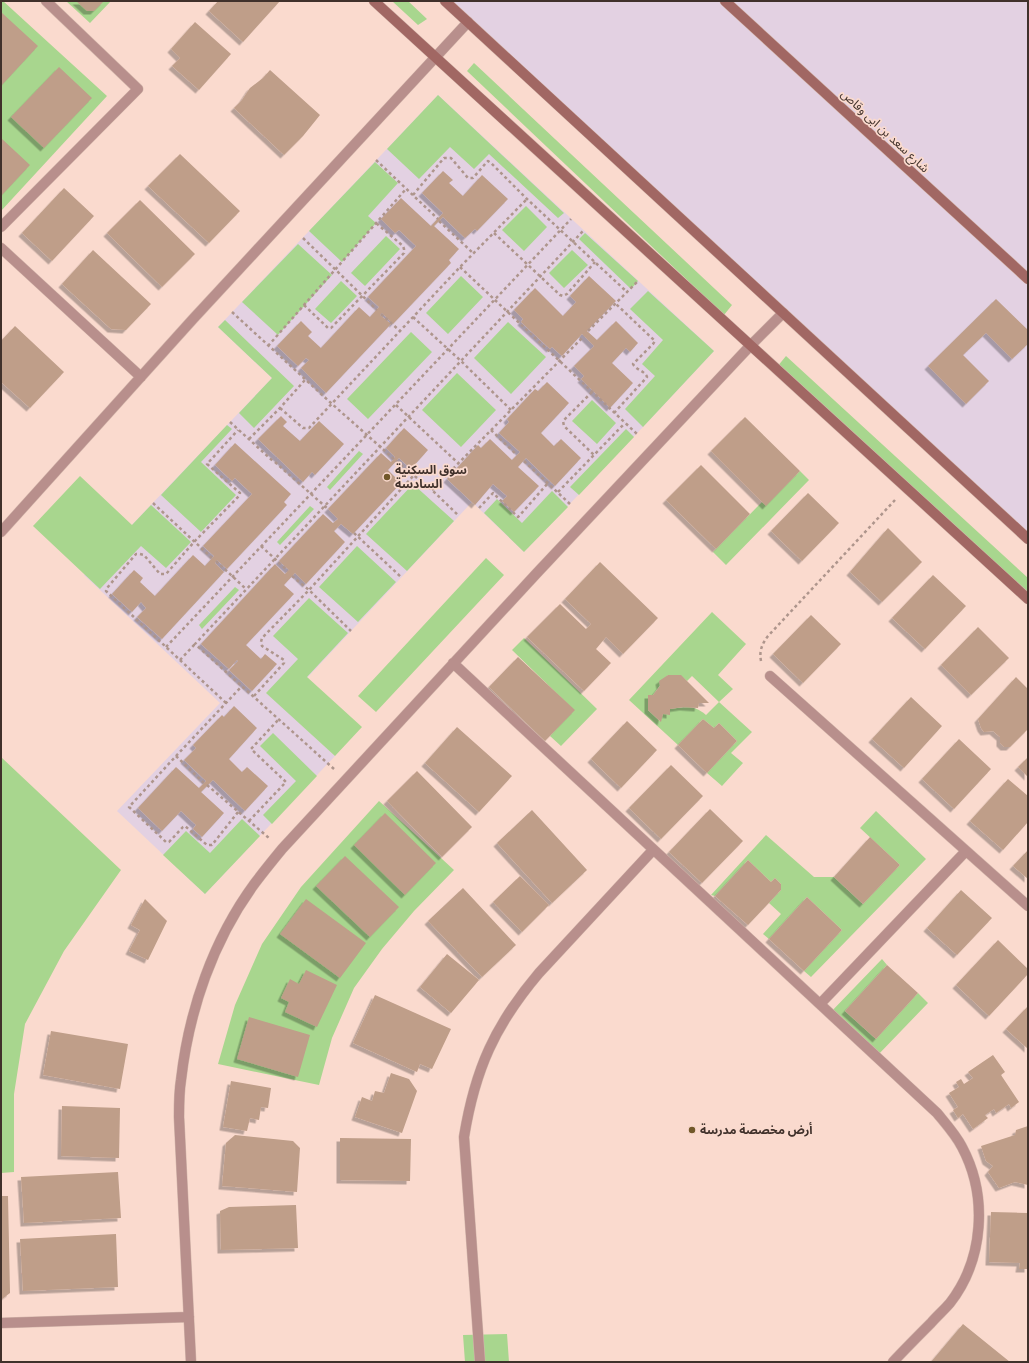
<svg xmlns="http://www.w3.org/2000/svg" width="1029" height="1363" font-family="'DM Sans','Noto Sans Arabic',sans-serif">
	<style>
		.commercial { fill: #e3d1e2 }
		.green { fill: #a8d68e; fill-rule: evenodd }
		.building { fill: #bf9e89; filter: url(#shadow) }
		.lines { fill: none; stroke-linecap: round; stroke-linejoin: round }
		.street-casing { stroke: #d5b8ad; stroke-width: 11 }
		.secondary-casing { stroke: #d5b8ad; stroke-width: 11 }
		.path { stroke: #ae958c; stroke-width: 2.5; stroke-dasharray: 3 3; stroke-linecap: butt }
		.street { stroke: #b88f8c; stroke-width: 10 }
		.secondary { stroke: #a16763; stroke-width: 10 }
		.poi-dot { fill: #715829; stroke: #fadace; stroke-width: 1.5 }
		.labels { text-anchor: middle; stroke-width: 3.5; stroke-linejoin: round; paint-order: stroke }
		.street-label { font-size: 12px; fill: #40312b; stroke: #fadace }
		.poi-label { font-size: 12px; font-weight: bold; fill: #40312b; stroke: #fadace; text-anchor: start }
	</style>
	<defs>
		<filter id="shadow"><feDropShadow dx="-3.5" dy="3.5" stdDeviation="0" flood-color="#0004"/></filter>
	</defs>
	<rect width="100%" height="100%" fill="#fadace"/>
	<path class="commercial" d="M447,1h581v533z
		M438,95l276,256 -71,76 -119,125 -52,-50 -165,176 -41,14 69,64 -130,138 -88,-83 103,-108 -136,-128 188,-197 -54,-51z"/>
	<path class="green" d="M1,1h2l104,95 -106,115z
		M66,1h45l-21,22z
		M392,1h16l19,18 -9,6z
		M474,63l258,242 -8,10 -257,-244z
		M438,95l126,118 -6,5 -69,-64 -15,15 -24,-22 -31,32 -32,-30z
		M375,162l23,21 -30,33 8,7 -34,39 -33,-31z
		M526,206l21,21 -23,24 -22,-21z
		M585,233l53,48 -7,8 -52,-50z
		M386,236l14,13 -35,37 -14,-13z
		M298,244l34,31 -54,60 -36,-33z
		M572,250l16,15 -24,23 -15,-15z
		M461,276l22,21 -35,37 -22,-21z
		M341,281l16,15 -26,27 -16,-14z
		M648,291l66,60 -71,76 -18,-18 30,-33 -13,-12 21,-24 -33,-31z
		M225,320l69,66 -40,42 -15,-15 33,-35 -54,-51z
		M508,322l38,35 -35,37 -37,-36z
		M411,332l21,20 -64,67 -21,-20z
		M786,356l242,222v17l-251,-228z
		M457,373l39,37 -35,37 -39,-37z
		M592,400l24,23 -19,21 -25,-23z
		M227,425l5,4 -31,33 35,33 -35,37 -40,-37z
		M626,429l8,8 -55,58 -9,-8z
		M359,451l4,3 -33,36 -3,-3z
		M800,471l9,9 -83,85 -13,-13 46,-47 3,-3 4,3z
		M80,476l52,49 19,-20 40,37 -25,26 -25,-22 -41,43 -67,-63z
		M413,484l41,37 -47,50 -41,-37z
		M552,491l16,16 -44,45 -40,-39 13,-14 25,24z
		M310,506l4,3 -34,36 -3,-3z
		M357,546l39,36 -38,40 -39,-35z
		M486,558l18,17 -128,137 -18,-16z
		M235,587l4,3 -37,39 -3,-4z
		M309,598l39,35 -41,44 55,50 -27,29 -69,-63 32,-34 -25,-23z
		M712,612l34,32 -28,31 15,14 -14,13 33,30 -21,21 12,10 -21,23 -15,-13 30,-32 -18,-18 -5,5 -11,-9 -25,26 -49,-45zM668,675h12l7,6 5,-5 27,26 -13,13c-12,-10 -20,-8 -36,-6v5h-7l-3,7 -12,-11v-14l5,-1z
		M524,638l73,71 -36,37 -11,-10 24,-26 -62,-60z
		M273,733l44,43 -45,48 -9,-9 33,-34 -36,-35z
		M1,757l120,113 -57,81 -39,73 -11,70v78l-13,1z
		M379,801l75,69 -40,41 -32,38 -28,39 -22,50 -13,47 -101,-21 17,-59 27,-61 39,-57z
		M876,811l50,48 -115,118 -7,-6 38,-41 -35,-33 -38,42 -6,-5 18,-20 -12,-11 12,-13v-6l-6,-6 -4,4 -23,-22 -33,36 -4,-1 55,-60 48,42h20l29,27 37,-39 -40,-37z
		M242,819l18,17 -55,58 -42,-39 23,-24 24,22z
		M882,959l5,6 -42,46 31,28 42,-46 10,10 -52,54 -48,-42z
		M507,1334l2,28h-44l-2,-27z"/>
	<path class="building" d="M76,1h28l-10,10h-7z
		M218,1h62l-37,41 -34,-31z
		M1,12l37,34 -37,40z
		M195,22l36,32 -32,36 -27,-24 8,-8 -9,-9z
		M59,67l33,31 -48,50 -33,-31z
		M270,70l50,45 -17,21 -19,19 -50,-47 8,-8 8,-12 13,-10z
		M1,138l29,27 -29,31z
		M180,154l60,57 -31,32 -61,-57z
		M443,171l10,9 -4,3 14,13 19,-21 26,24 -31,32 -2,-2 -10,9 -22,-21 -9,9 25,23 -10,11 2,3 -58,61 -11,-11 -2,2 11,9 -65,69 -25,-25 8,-8 -3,-2 -8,8 -21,-20 24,-25 11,11 -4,4 13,12 38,-41 11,10 9,-10 -11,-10 48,-51 -17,-16 -4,3 -14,-14 20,-21 30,28 12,-13 -21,-20z
		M64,188l30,28 -42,45 -30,-28z
		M140,200l55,54 -33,33 -55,-54z
		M93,250l58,54 -25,26 -15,-1 -49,-45z
		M589,276l27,25 -29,30 10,9 19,-19 22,22 -8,9 -4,-4 -14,15 21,20 -23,25 -29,-29 3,-3 -10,-10 20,-20 -12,-12 -20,22 -10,-9 -2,2 -29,-27 2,-3 -9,-9 21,-22 28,28 13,-14 -6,-6z
		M996,299l32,31v14l-16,15 -26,-26 -23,22 26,26 -23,23 -38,-38z
		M15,326l49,46 -34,36 -29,-26v-41z
		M547,382l22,21 -28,30 13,13 7,-7 20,19 -26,28 -29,-28 -8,9 21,19 -25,26 -12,-11 5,-5 -14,-12 -18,21 -28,-26 31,-34 3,3 9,-9 22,21 8,-8 -21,-19 10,-11 -2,-3 28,-30 3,2z
		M281,416l6,6 -4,4 17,15 19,-20 25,23 -29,31 -3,-3 -9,10 -45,-43z
		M745,417l55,54 -34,35 -55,-55z
		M404,428l24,22 -17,19 -12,-11 -11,12 13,13 -48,51 -12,-10 -7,7 11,11 -39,42 -11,-11 -11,12 10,9 -48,51 15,14 4,-5 12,10 -25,27 -23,-21 9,-9 -1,-1 -8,9 -28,-25 74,-80 10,10 4,-4 -10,-9 44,-47 10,9 5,-4 -10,-10 53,-56 10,9 3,-3 1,-2 -9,-9z
		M235,443l56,51 -7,8 3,3 -60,64 -10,-9 -1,1 -1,2 9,9 -62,67 -25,-22 9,-9 -5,-6 -9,10 -20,-18 22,-24 9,8 -3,4 15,14 38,-41 12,11 9,-10 -11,-10 49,-52 -17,-16 -3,3 -17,-16z
		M701,465l49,49 -34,35 -50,-49z
		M808,493l31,30 -37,38 -31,-30z
		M888,528l34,34 -40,40 -32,-30z
		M600,562l58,56 -35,36 -17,-17 -10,12 15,14 -27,28 -57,-54 33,-33 26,25 5,-5 -26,-25z
		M933,575l33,31 -41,43 -33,-31z
		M811,615l30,29 -38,39 -30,-29z
		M978,627l31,31 -38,37 -30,-30z
		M518,657l57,53 -30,31 -56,-54z
		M668,675h13l28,28h-10l-1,5 -15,-1 -13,2v6l-7,-1 -2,8 -13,-12v-15h5l7,-9 -1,-5z
		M1016,677l12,12v40l-18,18h-6l-4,-4v-6l-7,-6 -9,1 -3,-4 -3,-9z
		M911,697l31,29 -38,42 -32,-29z
		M234,706l23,22 -28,31 13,13 5,-5 21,19 -23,25 -32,-31 -12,12 23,21 -22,24 -9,-8 3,-4 -15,-14 -19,20 -24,-23 38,-41 23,21 7,-7 -22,-21 12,-12 -3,-3 29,-30 2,2z
		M703,719l11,9 5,-5 18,18 -30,32 -29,-28z
		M627,721l30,29 -36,38 -30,-29z
		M457,727l55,49 -33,36 -54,-49z
		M959,739l32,30 -37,40 -32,-30z
		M1028,757v20l-10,-10z
		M671,765l32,31 -42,43 -32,-31z
		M417,771l55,56 -30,30 -55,-56z
		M1008,779l20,17v26l-25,28 -33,-29z
		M710,809l33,32 -41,42 -33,-31z
		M532,810l55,60 -35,33 -55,-60z
		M385,813l51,50 -31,32 -51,-50z
		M870,837l30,28 -37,39 -29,-27z
		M1028,850v29l-15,-13z
		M345,856l54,51 -29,30 -54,-51z
		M748,860l23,22 4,-4 6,6v6l-33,35 -33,-29z
		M520,876l29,29 -27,27 -29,-30z
		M463,888l53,57 -34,32 -54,-56z
		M961,890l31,28 -35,37 -30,-27z
		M807,897l35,33 -38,41 -35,-32z
		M145,899l22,22 -19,39 -19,-9 11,-21 -9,-5z
		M306,899l60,44 -26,35 -60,-44z
		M998,940l30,29v5l-39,42 -33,-31z
		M447,954l32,26 -28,33 -31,-26z
		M887,965l31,28 -42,46 -31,-28z
		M306,970l31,15 -20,42 -32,-15 4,-10 -8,-4 9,-19 9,5z
		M375,995l76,34 -19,40 -12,-5 -3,8 -64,-29z
		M1028,1006v43l-22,-20z
		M249,1017l61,18 -12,42 -61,-18z
		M51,1031l77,13 -8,45 -77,-14z
		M993,1055l12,17 -4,3 18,27 -8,6 -2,-4 -13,9 -2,-4 -9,6 3,3 -15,11 -10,-15 -5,4 -5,-8 5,-3 -9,-14 10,-6 -3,-5 5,-3 3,5 9,-6 -5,-6z
		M391,1073l18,6 8,12 -15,42 -47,-16 7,-20 10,4 3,-10 9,2z
		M231,1081l40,7 -3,20 -7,-1 -2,13 -9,-2 -3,13 -24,-4z
		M62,1106l58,2 -1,50 -58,-2z
		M1028,1126v59l-13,-3 -16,6 -11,-16 5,-6 -7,-5 -5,-15 34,-11 1,-5z
		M235,1135l58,6 7,7 -3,44 -75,-6 4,-43z
		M340,1138l71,1 -1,42 -70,-1z
		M118,1172l3,46 -97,5 -3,-46z
		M1,1196h7l2,97 -8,6z
		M296,1205l2,43 -77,2 -1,-39 9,-4z
		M991,1212l37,1v56h-9l1,-6 -31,-1z
		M116,1234l2,53 -95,4 -3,-52z
		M963,1324l47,38h-79z"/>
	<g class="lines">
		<g class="street-casing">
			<path id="street" d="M1,227l137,-138 -92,-88
				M1,248l140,129
				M1,532l192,-213 275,-297
				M453,663l484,450c9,11 19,22 25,34 26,49 22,112 -12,156 -6,7 -13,13 -19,20 -13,13 -26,26 -38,39
				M770,676l258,230
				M820,1004l146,-153
				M1,1323l188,-6
				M191,1362l-12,-245c0,-12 0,-25 2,-37 8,-70 32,-140 74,-197 9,-12 18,-23 27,-34l254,-275 214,-228 33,-33
				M480,1362l-16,-225c11,-68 31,-112 75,-164l114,-123"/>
		</g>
		<g class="secondary-casing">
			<path id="secondary" d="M374,1l654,598
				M445,1l583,538
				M725,1l303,278"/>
		</g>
		<path class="path" d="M376,160l62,59
			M413,195l31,-37h7l17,20h5l13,-15 2,-2 3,2 36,36 100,93
			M439,221l34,32
			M494,233l66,62 3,1 4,-2 28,-32
			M303,238l74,72
			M460,267l177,167
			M304,305l24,23h3l73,-75v-4l-1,-3 -27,-23
			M232,312l99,91 63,56
			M381,314l19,17
			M413,317l48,44 50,49
			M588,331l50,-50
			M268,346l138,-157
			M592,392l-29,29 1,5 30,29
			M396,405l62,58
			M280,408l23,20h6l151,-161 67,-68
			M614,413l33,-36c-2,-6 -11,-7 -14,-13l20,-20 2,-3 -39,-37
			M230,422l44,40
			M491,430l26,25
			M249,439l31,-31 25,-28
			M396,461l36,29 27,26
			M524,461l46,43
			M275,462l53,47
			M432,490l152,-154
			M558,492l67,-69
			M153,503l59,55
			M479,508l14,-15 25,24 2,-2 28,-32
			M354,533l47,44
			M261,546l27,25
			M216,561l30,28
			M292,576l17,14 42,41
			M166,647l405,-428
			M180,660l15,-16
			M761,661c-2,-10 1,-17 7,-25l127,-136
			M254,696l30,-33v-3l-22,-14 -1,-4 1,-4 47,-48 105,-115
			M226,703l-120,-112 1,-3 29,-34h4l4,1 16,19h6l29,-33 44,-45 1,-3 -33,-29 31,-34
			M176,756l28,27
			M334,769l-139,-125 388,-413
			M207,785l62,53
			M238,812l-26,33h-5l-22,-19 -2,1 -14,15h-3l-37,-35 47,-51 66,-70
			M249,821l37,-39 -35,-33 28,-30"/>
		<use href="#street" class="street"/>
		<use href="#secondary" class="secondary"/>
	</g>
	<g class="poi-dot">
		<circle cx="387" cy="477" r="4"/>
		<circle cx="692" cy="1130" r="4"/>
	</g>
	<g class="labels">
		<g class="street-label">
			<text transform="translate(885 131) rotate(43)" y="4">شارع سعد بن ابى وقاص</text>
		</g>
		<g class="poi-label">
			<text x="395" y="474">سوق السكنية<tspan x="395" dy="14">السادسة</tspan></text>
			<text x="700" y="1134">أرض مخصصة مدرسة</text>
		</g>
	</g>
	<rect width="1029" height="1363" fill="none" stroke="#40312b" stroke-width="4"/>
</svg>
